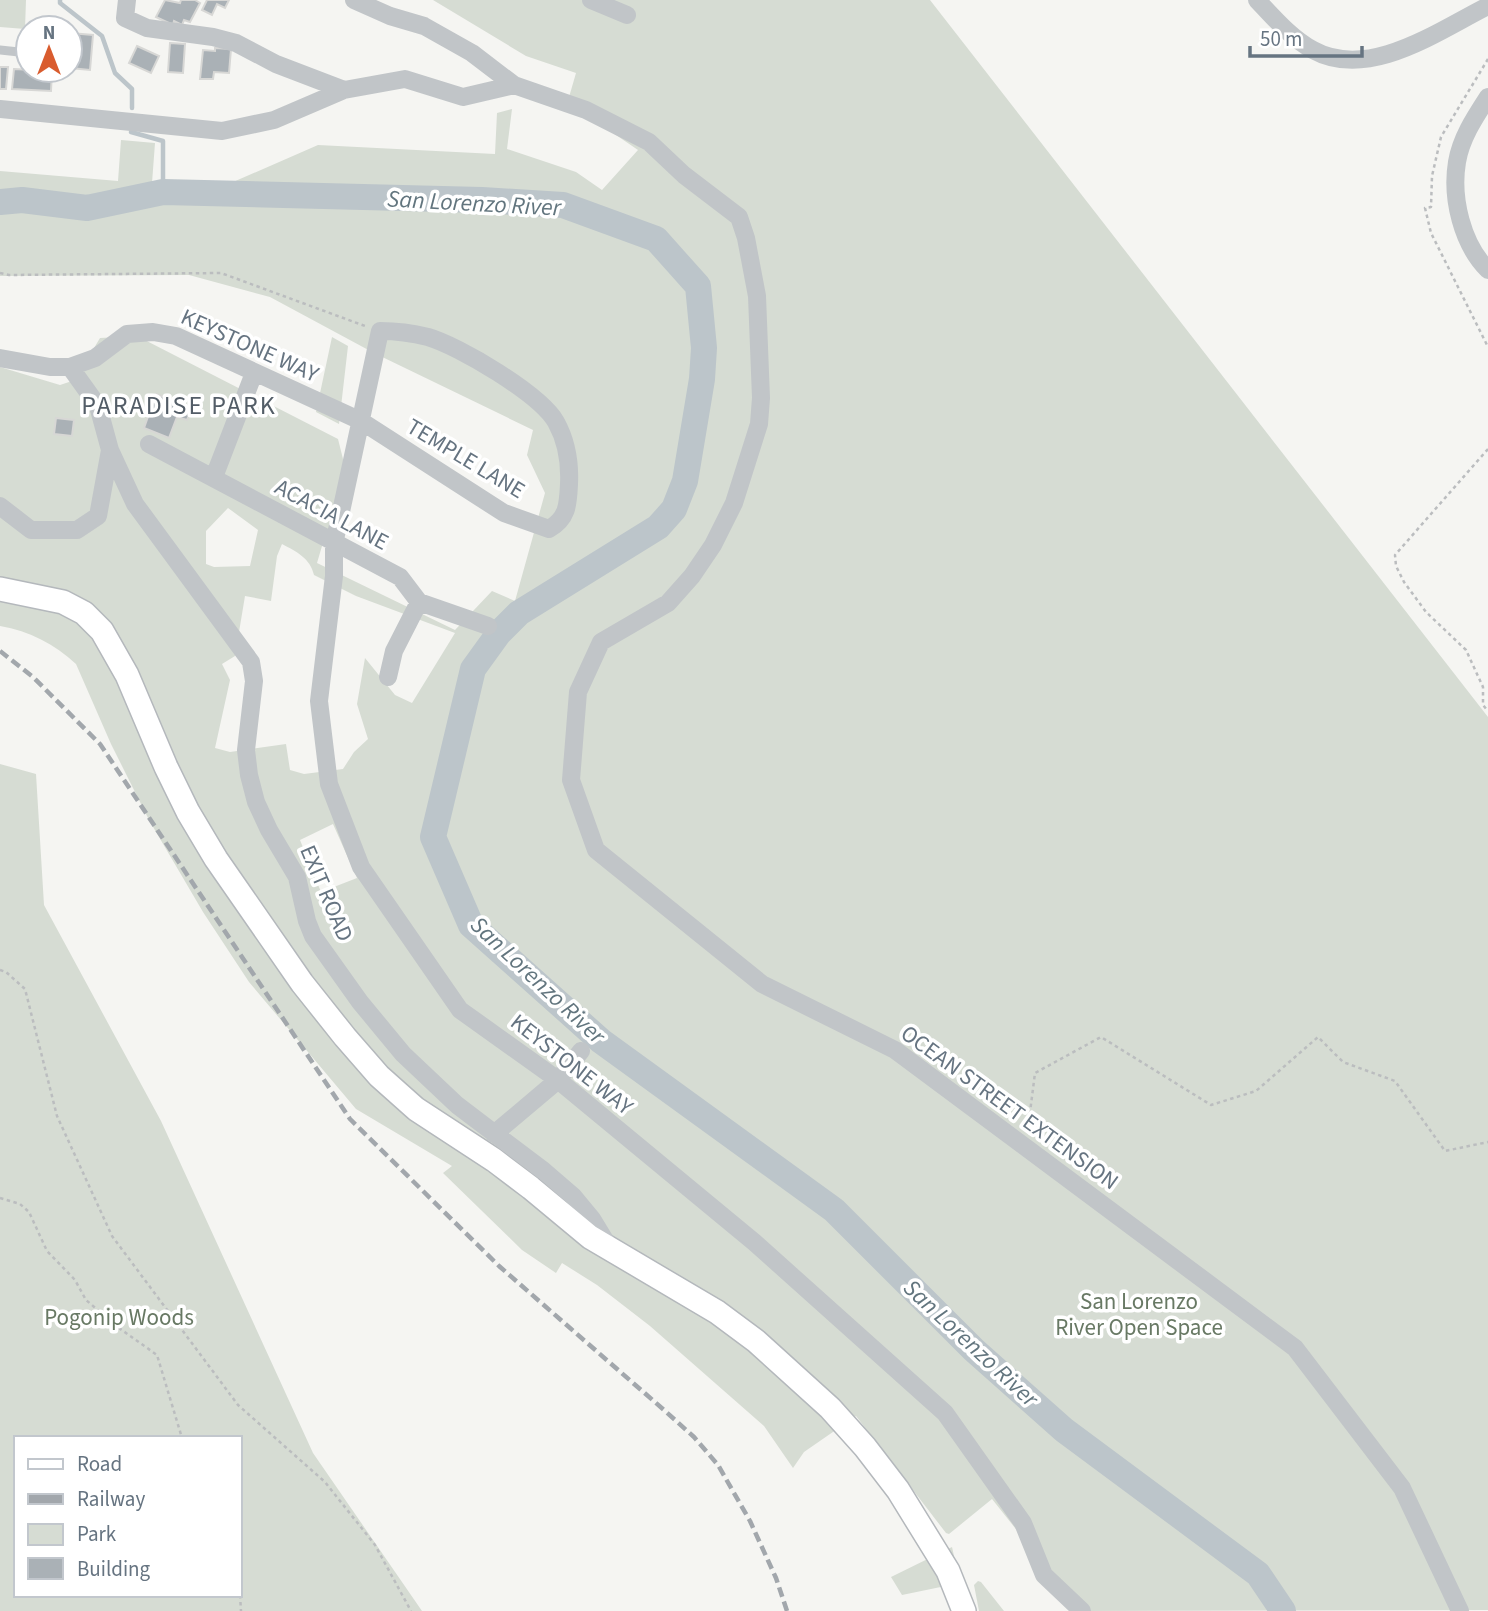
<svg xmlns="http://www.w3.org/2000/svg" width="1488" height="1611" font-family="'Source Sans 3',sans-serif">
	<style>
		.green { fill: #d6dcd3; fill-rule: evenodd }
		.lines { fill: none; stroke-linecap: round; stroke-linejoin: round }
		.stream { stroke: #bcc5ca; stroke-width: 4.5 }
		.river { stroke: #bcc5ca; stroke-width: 26 }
		.building { fill: #aab1b6; stroke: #d7d7d5; stroke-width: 2 }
		.secondary-casing { stroke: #b4b8bc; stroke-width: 26 }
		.path { stroke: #bbbdbf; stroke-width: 2.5; stroke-dasharray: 3.5 3.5; stroke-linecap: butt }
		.lane { stroke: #c1c5c8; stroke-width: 9 }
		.street { stroke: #c1c5c8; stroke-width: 18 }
		.secondary { stroke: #fff; stroke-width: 23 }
		.rail { stroke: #a2a7ac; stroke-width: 4.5; stroke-dasharray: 10 5; stroke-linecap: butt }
		.labels { text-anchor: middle; stroke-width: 7; stroke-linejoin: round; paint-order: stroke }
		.street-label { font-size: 23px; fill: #667481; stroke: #fff }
		.park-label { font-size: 23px; fill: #687964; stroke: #fff }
		.water-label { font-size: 24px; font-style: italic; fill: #62757e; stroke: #fff }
		.quarter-label { font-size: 26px; letter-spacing: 2px; fill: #535d67; stroke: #fff }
	</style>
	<rect width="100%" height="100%" fill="#f5f5f2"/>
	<path class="green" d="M0,0h26l-1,29 -25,-2z
		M433,0h497l558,717v893l-407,1 -89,-112 -43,35 -3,-1 -90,-117 -52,36 -11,16 -29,-42 -114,-100 -53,-41 -35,-22 -6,10 -34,-23 -79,-77 9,-7 -96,-57 -107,-127 -46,-70 -54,-92 -38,-76 -35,-80c-22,-20 -46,-33 -76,-38v-259l60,18 15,-5 25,-42 37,-2 201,103 7,28 -15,63 -3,-1 -10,34 138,67 37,-39 23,10 30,-108 -18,-38 6,-25 -159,-77 -104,-56 -81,-22 -189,1v-105l118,10 3,-41 34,3 -3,40 65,6 101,-44 177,9 2,-41 15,-4 -5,40 69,23 26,18 36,-40 -44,-30 -29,-9 11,-38 -50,-17zM228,508l30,22 -8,36 -36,1 -8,-3v-33zM282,544c15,8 28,14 32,31l42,21 99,37 -43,70 -17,-8 -30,-37 -8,46 11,35 -14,13 -11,17 -39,5 -14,-4 -4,-26 -56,8 -15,-4 15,-68 -8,-16 13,-8 10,-60 26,5 6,-45zM333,824l24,54 -36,14 -21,-52z
		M332,337l16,9 -9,78 -23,-12z
		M0,764l36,10 8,131 117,216 152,332 109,158h-422zM16,1438h224v157h-224z
		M952,1547l8,36 -58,12 -11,-18z
		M978,1581l3,1 23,29h-25l-5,-26z"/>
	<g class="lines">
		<path class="stream" d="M60,0v3l42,33 13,37 17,16v19
			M131,132l32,9v51"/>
		<path class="river" d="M0,202l22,-2 65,8 76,-16 319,8 81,5 93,34 42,47 6,62 -2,31 -17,102 -11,28 -16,18 -139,86 -20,20 -26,36 -40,168 38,88 130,116 233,169 140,140 90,80 194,144 25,37"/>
	</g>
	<path class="building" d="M165,0l15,3 1,-3h14l5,3 -10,19 -6,-2 -2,5 -8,-4 -1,4 -17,-8z
		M207,0h22l-4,8 -8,-4 -5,11 -10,-5z
		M70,33l23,2 -3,35 -20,-2z
		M170,43l15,1 -2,29 -15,-1z
		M137,46l22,10 -8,17 -22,-10z
		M215,48l16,1 -2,24 -15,-1 -1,7h-13l3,-29 12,1z
		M0,67h8l-2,22h-6z
		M14,69l38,2 -1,20 -39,-2z
		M156,394l36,13 -5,13 -10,-3 -8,21 -25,-10z
		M56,418l18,2 -2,16 -18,-2z"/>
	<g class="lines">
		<g class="secondary-casing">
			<path id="secondary" d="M0,589l63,13 21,11 18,18 25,44 39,92 22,45 28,47 86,124 43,54 34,39 37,33 78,51 37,28 59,49 127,75 39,29 74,67 35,39 33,43 50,81 16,40"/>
		</g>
		<path class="path" d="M1488,59l-47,78 -9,39 -1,31 -6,1 6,25 57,114
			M0,273l9,2 212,-2 144,53
			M1488,449l-93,106 1,11 8,16 22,30 40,38 17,37v18l5,6
			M0,970l6,2 19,17 32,127 55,120 126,169 87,77 50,63 36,66
			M1028,1128l7,-55 66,-36 110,68 45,-14 62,-54 25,25 52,19 50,70 43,-9
			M0,1198l20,6 9,8 18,39 28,29 11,20 33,28 38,27 25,83
			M240,1595l1,16"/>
		<path class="lane" d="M0,50l19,2"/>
		<path class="street" d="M127,0l-2,18 22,10 66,9 23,6 40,21 68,26
			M354,0l36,16 34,10 48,27 42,32 72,25 63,32 35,33 55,42 7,21 11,58 4,102 -2,26 -25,79 -21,42 -21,31 -24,27 -67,39 -23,50 -7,88 25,70 166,134 133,66 400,298 107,140 58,123
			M591,0l36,15
			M1257,0c17,18 34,38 56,50 56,31 125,-19 175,-44
			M1488,97c-13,20 -27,41 -31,65 -6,36 5,82 31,108
			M0,109l222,22 52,-11 70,-30 61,-11 58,18 51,-12
			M0,358l50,9h20l25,-9 32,-24 26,-2 23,4 185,85 143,92 45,16c19,-11 19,-25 20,-45 1,-21 -3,-44 -13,-62 -16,-28 -97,-76 -128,-85 -16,-4 -31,-6 -48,-6l-46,213v32l-15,125 10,83 32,83 99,143 98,70 196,162 191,171 78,110 21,52 38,36
			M149,444l251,133 19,25 69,24
			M110,450l25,54 116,158 3,19 -8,69 3,25 7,27 13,28 28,47 10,44 6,15 47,66 43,52 54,51 87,66 29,25 19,23 17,28
			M214,477l40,-104
			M0,506l31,24h46l21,-14 12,-66 -12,-44 -28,-39
			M388,677l6,-26 25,-49
			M494,1134l64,-54 23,-29"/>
		<use href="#secondary" class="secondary"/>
		<path class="rail" d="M0,651l33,26 67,67 250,375 149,147 165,144 30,27 24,28 32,56 26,57 11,33"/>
	</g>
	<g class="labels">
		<g class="street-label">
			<text transform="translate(250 345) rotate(24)" y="8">KEYSTONE WAY</text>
			<text transform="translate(466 458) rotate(31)" y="8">TEMPLE LANE</text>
			<text transform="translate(332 514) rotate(28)" y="8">ACACIA LANE</text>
			<text transform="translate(327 893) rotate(67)" y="8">EXIT ROAD</text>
			<text transform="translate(572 1064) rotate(38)" y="8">KEYSTONE WAY</text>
			<text transform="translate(1010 1107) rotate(36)" y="8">OCEAN STREET EXTENSION</text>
		</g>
		<g class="park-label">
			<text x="1139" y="1309">San Lorenzo<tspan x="1139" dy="26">River Open Space</tspan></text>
			<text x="119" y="1325">Pogonip Woods</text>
		</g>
		<g class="water-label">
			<text transform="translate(474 203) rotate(3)" y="8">San Lorenzo River</text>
			<text transform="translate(538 980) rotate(43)" y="8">San Lorenzo River</text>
			<text transform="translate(971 1343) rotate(43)" y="8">San Lorenzo River</text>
		</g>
		<g class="quarter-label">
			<text x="179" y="414">PARADISE PARK</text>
		</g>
	</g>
	<rect x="14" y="1436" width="228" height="161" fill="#ffffff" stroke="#c2c7cd" stroke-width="2"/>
	<rect x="28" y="1459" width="35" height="10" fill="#ffffff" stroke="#c2c7cd" stroke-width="2"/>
	<text x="77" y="1471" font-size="21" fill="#667481">Road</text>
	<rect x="28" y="1494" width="35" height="10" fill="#a2a7ac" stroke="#c2c7cd" stroke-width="2"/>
	<text x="77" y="1506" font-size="21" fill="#667481">Railway</text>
	<rect x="28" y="1524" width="35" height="21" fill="#d6dcd3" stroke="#c2c7cd" stroke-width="2"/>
	<text x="77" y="1541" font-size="21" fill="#667481">Park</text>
	<rect x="28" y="1558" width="35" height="21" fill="#aab1b6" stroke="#c2c7cd" stroke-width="2"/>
	<text x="77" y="1576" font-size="21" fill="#667481">Building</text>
	<g transform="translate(49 49)"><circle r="33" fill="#ffffff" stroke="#c2c7cd" stroke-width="2"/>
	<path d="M0-5L12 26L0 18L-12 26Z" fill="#d95c2e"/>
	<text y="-10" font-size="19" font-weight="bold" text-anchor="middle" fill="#667481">N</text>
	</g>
	<path d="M1250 46v10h112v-10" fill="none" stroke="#667481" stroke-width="3.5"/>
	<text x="1260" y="46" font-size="21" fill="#667481" stroke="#ffffff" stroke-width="5" paint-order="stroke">50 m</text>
</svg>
